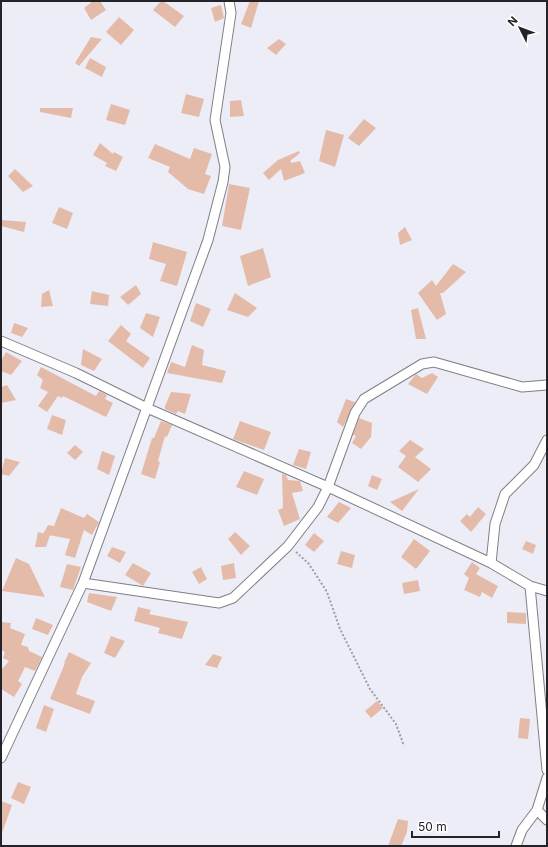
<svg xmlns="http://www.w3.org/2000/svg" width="548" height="847" font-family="Inter,sans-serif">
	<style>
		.building { fill: #e4bba9 }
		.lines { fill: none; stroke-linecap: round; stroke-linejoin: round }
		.street-casing { stroke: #7f7f87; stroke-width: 11 }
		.path { stroke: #9d9da5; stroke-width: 2; stroke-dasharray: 2 2; stroke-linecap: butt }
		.street { stroke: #fff; stroke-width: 9 }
	</style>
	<rect width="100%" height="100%" fill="#ededf7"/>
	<path class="building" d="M93,1h7l6,9 -15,10 -7,-12z
		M161,1h2l21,15 -9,11 -22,-17z
		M250,1h9l-8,27 -10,-4z
		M221,5l3,13 -9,4 -4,-14z
		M119,17l15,13 -13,15 -15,-13z
		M91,37l11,2 -23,27 -4,-3z
		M279,39l7,5 -10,11 -9,-7z
		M90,58l16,9 -4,10 -17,-9z
		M186,94l18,5 -5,18 -18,-4z
		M241,100l3,16 -14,1v-16z
		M111,104l19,6 -5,15 -19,-5z
		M40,108h33l-2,10 -31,-6z
		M364,119l12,9 -17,18 -11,-8z
		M326,130l18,5 -9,32 -16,-6z
		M100,143l13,11 1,-2 9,5 -7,14 -11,-5 2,-3 -14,-8z
		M155,144l35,15 4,-11 18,6 -7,20 6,2 -7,18 -16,-5 -20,-17 2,-5 -22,-9z
		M299,151l1,2 -10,8 2,2 8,-2 5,12 -21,8 -3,-12 -12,11 -6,-7 15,-13z
		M15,169l18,17 -10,6 -15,-16z
		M229,184l21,4 -9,42 -19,-4z
		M59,207l14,6 -6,16 -15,-6z
		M1,220l25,2 -2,10 -23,-6z
		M405,227l7,13 -12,5 -2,-12z
		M153,242l34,10 -10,34 -17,-5 6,-17 -17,-5z
		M263,248l8,29 -23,9 -8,-30z
		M453,264l13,8 -23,21h-3l6,21 -9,6 -19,-27 14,-13 4,6z
		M136,285l5,9 -13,11 -8,-8z
		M49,290l4,16 -12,1 1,-13z
		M92,291l17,4 -1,11 -18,-2z
		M235,293l22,15 -9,9 -21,-7z
		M196,303l15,6 -8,18 -13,-6z
		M418,308l8,31h-10l-5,-29z
		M146,313l14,4 -7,20 -13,-9z
		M14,323l14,5 -6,9 -11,-4z
		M121,325l10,9 -5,7 24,17 -7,10 -35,-27z
		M192,345l12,5 -2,15 24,6 -4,12 -55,-10 4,-11 14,5z
		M83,349l19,10 -8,12 -13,-6z
		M6,352l16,9 -11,14 -10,-4v-10z
		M41,367l55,29 3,-5 8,4 -2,4 8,4 -7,14 -43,-21 -1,2 -4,-2 -11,16 -9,-6 10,-14 -8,-4 3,-8 -6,-5z
		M432,373l6,4 -11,17 -19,-10 8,-10 6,4z
		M7,385l9,15 -15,3v-16z
		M171,392l20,2 -6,20 -7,-3 -2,3 -11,-5v-3z
		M346,399l9,3 -12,25 -6,-5z
		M52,415l14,5 -4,15 -15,-6z
		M359,418l13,5 -1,14 -10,12 -9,-6 4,-7 -3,-1z
		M161,421l11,4 -5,12 -2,-1 -7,25 2,1 -5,17 -14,-5 11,-36h2z
		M240,421l31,11 -7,18 -31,-11z
		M410,440l14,9 -9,8 16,12 -13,13 -20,-15 8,-11 -7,-5z
		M75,445l8,7 -8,8 -8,-7z
		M299,449l12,3 -5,17 -13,-4z
		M102,451l13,5 -6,19 -12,-6z
		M5,458l15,4 -11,14 -8,-2z
		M244,471l20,8 -7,16 -21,-8z
		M282,474l4,1 2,5 12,1 3,10 -11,2 8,26 -16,7 -6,-16 5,-2z
		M372,475l10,4 -5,11 -9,-4z
		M419,489l-17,22 -12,-9z
		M339,502l12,6 -13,15 -11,-6z
		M478,507l8,7 -15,18 -11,-11 7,-7 3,3z
		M61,508l23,10 3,-4 12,8 -7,13 -8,-5 -9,28 -10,-3 5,-16 -27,-5 5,-9 6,1z
		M38,532l12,3 -4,12h-11z
		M235,532l15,14 -9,9 -13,-16z
		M314,533l10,8 -10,11 -9,-7z
		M414,539l16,12 -14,18 -15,-12z
		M526,541l10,4 -3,9 -11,-5z
		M112,547l14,5 -6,11 -13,-7z
		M341,551l14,4 -3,13 -15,-4z
		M16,558l13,6 16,33 -43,-6z
		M472,562l8,6 -4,6 22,12 -6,12 -10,-6 -2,5 -16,-7 5,-12 -5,-4z
		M133,563l18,10 -8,13 -18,-11z
		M234,563l2,15 -13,2 -2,-14z
		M67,564l14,3 -8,23 -13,-3z
		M201,567l6,12 -8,5 -7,-12z
		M418,580l2,11 -16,3 -2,-11z
		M89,593l28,4 -6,14 -24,-9z
		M138,607l13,3 -2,4 39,8 -6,17 -24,-6 2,-5 -26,-7z
		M507,612l19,1v11l-19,-1z
		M36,618l17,7 -5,10 -16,-6z
		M1,622l10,1 -1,5 15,6 -4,11 7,2 1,4 13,6 -7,14 -10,-4 -7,14 4,3 -8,13 -13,-8v-19l8,-9 -6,-3 2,-6 -4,-2z
		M111,636l14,5 -10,17 -11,-5z
		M69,652l22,11 -9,14 -6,17 19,7 -5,13 -40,-15 15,-36h-1z
		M213,654l9,3 -5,11 -12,-3z
		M377,701l6,7 -12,10 -6,-7z
		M44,705l10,4 -8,23 -10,-4z
		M520,718l10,1 -2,20 -10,-1z
		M18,782l13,5 -7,17 -13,-6z
		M1,801l11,4 -10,28h-1z
		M398,819l10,2 -1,11 -6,14h-13z"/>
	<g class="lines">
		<g class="street-casing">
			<path id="street" d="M1,341l75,32 71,35 181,79 163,76 39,23 17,5
				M491,563l4,-39 10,-30 29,-29 13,-25
				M83,583l136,20 14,-5 55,-52 30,-39 10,-20 27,-74 9,-14 58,-35 12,-2 88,25 25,-2
				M530,586l17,184
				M1,758l82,-175 125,-343 15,-58 2,-15 -10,-47 16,-107 -2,-12
				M547,778l-10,32 10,10
				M516,846l6,-16 15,-20"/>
		</g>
		<path class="path" d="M296,552l13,12 18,28 13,37 30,60 26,35 8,22"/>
		<use href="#street" class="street"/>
	</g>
	<rect width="548" height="847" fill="none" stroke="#242428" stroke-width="4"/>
	<g transform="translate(520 28) rotate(312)" stroke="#ffffff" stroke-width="3" paint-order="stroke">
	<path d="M0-3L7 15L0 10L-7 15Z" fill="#242428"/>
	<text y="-6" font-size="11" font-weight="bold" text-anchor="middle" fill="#242428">N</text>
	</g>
	<path d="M412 831v6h87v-6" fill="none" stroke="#242428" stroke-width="2"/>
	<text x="418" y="831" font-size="12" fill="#242428" stroke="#ffffff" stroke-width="3" paint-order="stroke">50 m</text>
</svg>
